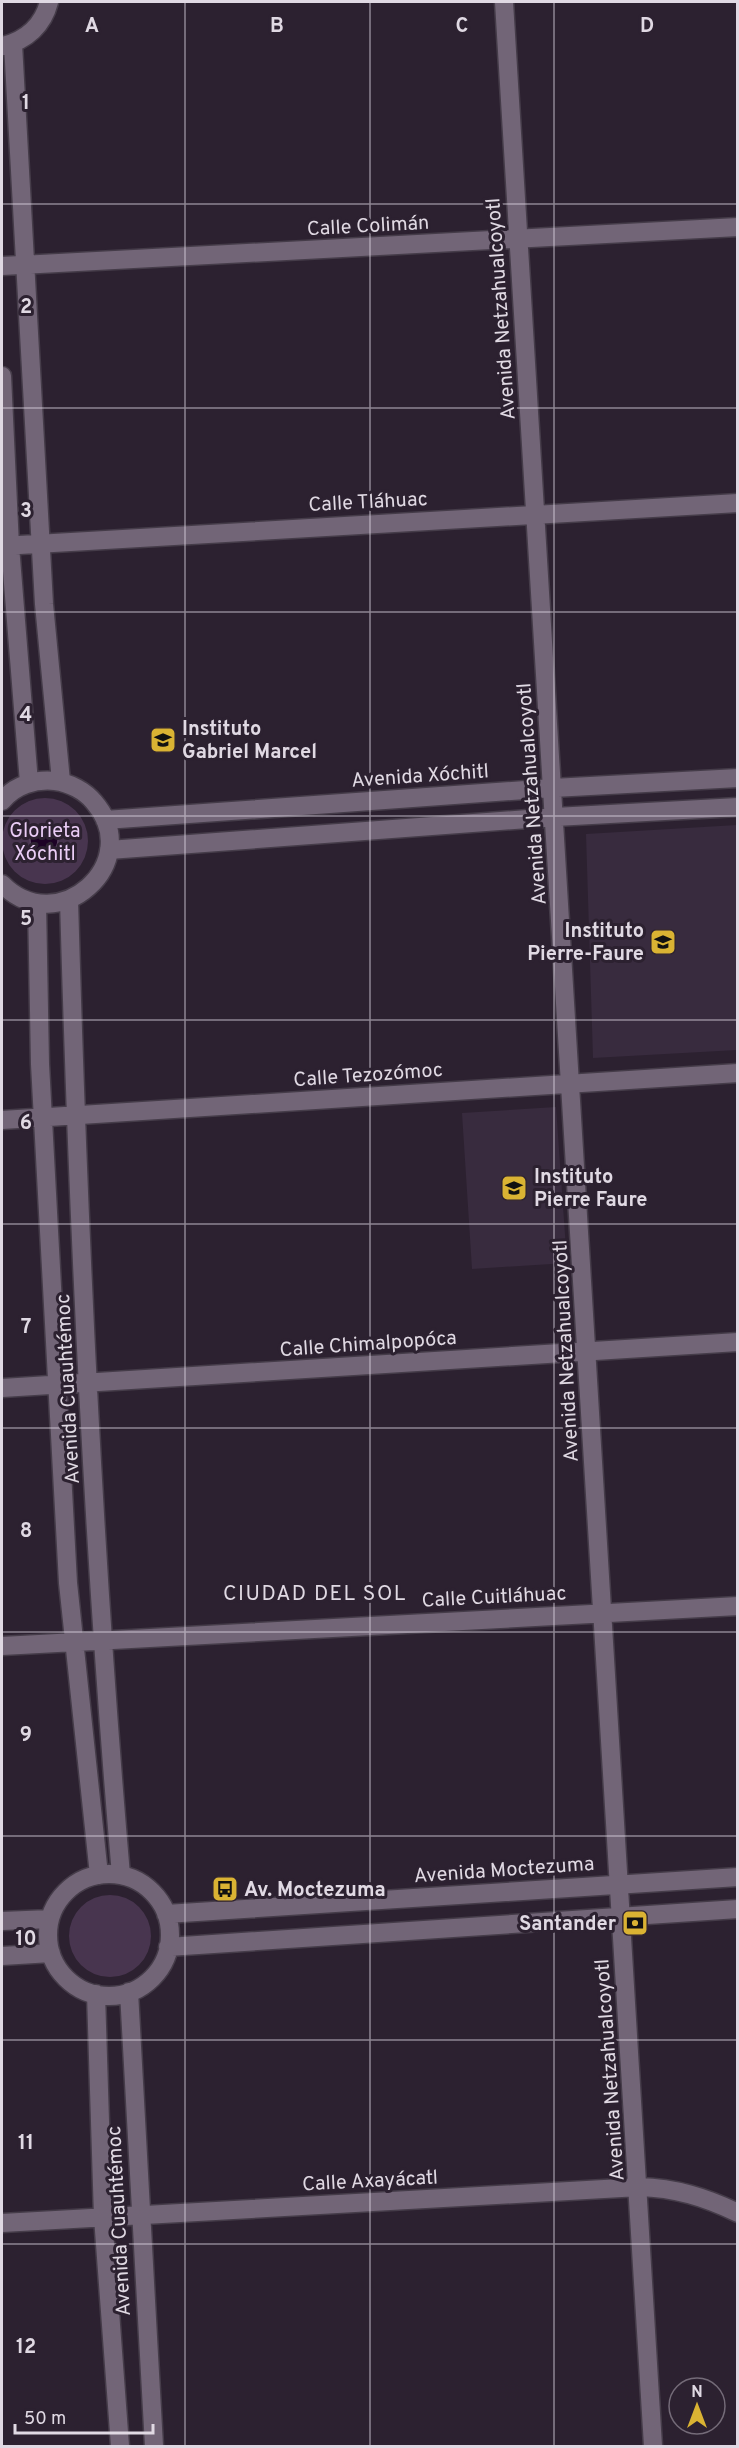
<svg xmlns="http://www.w3.org/2000/svg" width="739" height="2448" font-family="Overpass,sans-serif">
	<style>
		.built { fill: #382b3e }
		.green { fill: #48354f }
		.water { fill: #1d0226; stroke: #58425f; stroke-width: 1.5 }
		.lines { fill: none; stroke-linecap: round; stroke-linejoin: round }
		.minor-casing { stroke: #453c49; stroke-width: 21 }
		.minor { stroke: #726577; stroke-width: 18 }
		.grid { fill: none; stroke: #e0d9e3; stroke-width: 1.5; stroke-opacity: 0.55 }
		.labels { text-anchor: middle; stroke-width: 6; stroke-linejoin: round; paint-order: stroke }
		.street-label { font-size: 20px; fill: #e0d9e3; stroke: #2c2130 }
		.poi-label { font-size: 20px; font-weight: bold; fill: #e0d9e3; stroke: #2c2130; text-anchor: start }
		.park-label { font-size: 20px; fill: #eacdf6; stroke: #2c2130 }
		.neighbourhood-label { font-size: 21px; letter-spacing: 1.5px; fill: #e0d9e3; stroke: #2c2130 }
		.grid-label { font-size: 20px; text-anchor: middle; font-weight: bold; fill: #e0d9e3; stroke: #2c2130; stroke-width: 6; stroke-linejoin: round; paint-order: stroke }
	</style>
	<rect width="100%" height="100%" fill="#2c2130"/>
	<path class="built" d="M737,825v225l-144,8 -7,-224z
		M556,1107l11,156 -95,6 -10,-156z"/>
	<path class="green" d="M2 841a43 43 0 1 1 86 0a43 43 0 1 1-86 0Z
		M69 1936a41 41 0 1 1 82 0a41 41 0 1 1-82 0Z"/>
	<path class="water" d="M30 840a14 14 0 1 1 28 0a14 14 0 1 1-28 0Z"/>
	<g class="lines">
		<g class="minor-casing">
			<path id="minor" d="M504,2l149,2444
				M13,44l31,560 17,177
				M3,46c24,-6 40,-21 46,-44
				M2,266l736,-39
				M2,376l8,170 19,237
				M2,546l736,-43
				M2,801c13,-16 33,-22 53,-20 15,2 30,10 39,21 52,60 -36,139 -92,82
				M105,820l448,-32 185,-10
				M109,850l446,-33 183,-10
				M69,900c9,324 24,652 52,975
				M37,903l3,161 28,519 31,292
				M2,1120l736,-47
				M2,1388l736,-46
				M2,1646l736,-40
				M48 1935a61 61 0 1 1 122 0a61 61 0 1 1-122 0Z
				M166,1914l572,-37
				M2,1921l48,-2
				M168,1947l570,-38
				M2,1956l49,-3
				M129,1992l25,454
				M96,1994l7,223 17,229
				M2,2223l637,-36c36,1 66,10 99,26"/>
		</g>
		<use href="#minor" class="minor"/>
	</g>
	<path class="grid" d="M185,2v2444M370,2v2444M554,2v2444M2,204h736M2,408h736M2,612h736M2,816h736M2,1020h736M2,1224h736M2,1428h736M2,1632h736M2,1836h736M2,2040h736M2,2244h736"/>
	<defs>
		<g id="school-square" transform="scale(1.35)"><rect x="-9" y="-9" width="18" height="18" rx="4" fill="#dab333" stroke="#2c2130"/><path d="M0-5L7-2L0 1L-7-2ZM-4 1L0 2.5L4 1V4Q0 6-4 4Z" fill="#111"/></g>
		<g id="bus-square" transform="scale(1.35)"><rect x="-9" y="-9" width="18" height="18" rx="4" fill="#dab333" stroke="#2c2130"/><path d="M-5-6H5V4H4V6H2V4H-2V6H-4V4H-5ZM-3.5-4V0h7V-4ZM-3.5 1.2v1.5H-2V1.2ZM2 1.2v1.5H3.5V1.2Z" fill="#111"/></g>
		<g id="bank-square" transform="scale(1.35)"><rect x="-9" y="-9" width="18" height="18" rx="4" fill="#dab333" stroke="#2c2130"/><path d="M-6-4H6V4H-6ZM0-2.3a2.3 2.3 0 1 0 0 4.6a2.3 2.3 0 1 0 0-4.6Z" fill="#111"/></g>
	</defs>
	<g fill-rule="evenodd">
		<use href="#school-square" x="163" y="740"/>
		<use href="#school-square" x="663" y="942"/>
		<use href="#school-square" x="514" y="1188"/>
		<use href="#bus-square" x="225" y="1889"/>
		<use href="#bank-square" x="635" y="1923"/>
	</g>
	<g class="labels">
		<g class="street-label">
			<text transform="translate(368 225) rotate(-3)" y="7">Calle Colimán</text>
			<text transform="translate(500 309) rotate(-94)" y="7">Avenida Netzahualcoyotl</text>
			<text transform="translate(368 501) rotate(-3)" y="7">Calle Tláhuac</text>
			<text transform="translate(420 775) rotate(-4)" y="7">Avenida Xóchitl</text>
			<text transform="translate(531 794) rotate(-94)" y="7">Avenida Netzahualcoyotl</text>
			<text transform="translate(368 1074) rotate(-4)" y="7">Calle Tezozómoc</text>
			<text transform="translate(368 1343) rotate(-4)" y="7">Calle Chimalpopóca</text>
			<text transform="translate(565 1351) rotate(-93)" y="7">Avenida Netzahualcoyotl</text>
			<text transform="translate(67 1389) rotate(-93)" y="7">Avenida Cuauhtémoc</text>
			<text transform="translate(494 1596) rotate(-3)" y="7">Calle Cuitláhuac</text>
			<text transform="translate(504 1869) rotate(-4)" y="7">Avenida Moctezuma</text>
			<text transform="translate(609 2070) rotate(-94)" y="7">Avenida Netzahualcoyotl</text>
			<text transform="translate(370 2180) rotate(-3)" y="7">Calle Axayácatl</text>
			<text transform="translate(118 2221) rotate(-93)" y="7">Avenida Cuauhtémoc</text>
		</g>
		<g class="poi-label">
			<text x="182" y="735">Instituto<tspan x="182" dy="23">Gabriel Marcel</tspan></text>
			<text x="644" y="937" text-anchor="end">Instituto<tspan x="644" dy="23">Pierre-Faure</tspan></text>
			<text x="534" y="1183">Instituto<tspan x="534" dy="23">Pierre Faure</tspan></text>
			<text x="244" y="1896">Av. Moctezuma</text>
			<text x="616" y="1930" text-anchor="end">Santander</text>
		</g>
		<g class="park-label">
			<text x="45" y="837">Glorieta<tspan x="45" dy="23">Xóchitl</tspan></text>
		</g>
		<g class="neighbourhood-label">
			<text x="315" y="1600">CIUDAD DEL SOL</text>
		</g>
	</g>
	<g class="grid-label">
		<text x="92" y="32">A</text>
		<text x="277" y="32">B</text>
		<text x="462" y="32">C</text>
		<text x="647" y="32">D</text>
		<text x="26" y="109">1</text>
		<text x="26" y="313">2</text>
		<text x="26" y="517">3</text>
		<text x="26" y="721">4</text>
		<text x="26" y="925">5</text>
		<text x="26" y="1129">6</text>
		<text x="26" y="1333">7</text>
		<text x="26" y="1537">8</text>
		<text x="26" y="1741">9</text>
		<text x="26" y="1945">10</text>
		<text x="26" y="2149">11</text>
		<text x="26" y="2353">12</text>
	</g>
	<rect width="739" height="2448" fill="none" stroke="#e0d9e3" stroke-width="6"/>
	<g transform="translate(697 2406)"><circle r="28" fill="#2c2130" stroke="#746b78" stroke-width="1.5"/>
	<path d="M0-4.5L10 22L0 15L-10 22Z" fill="#dab333"/>
	<text y="-9" font-size="16" font-weight="bold" text-anchor="middle" fill="#e0d9e3">N</text>
	</g>
	<path d="M15 2424v9h138v-9" fill="none" stroke="#e0d9e3" stroke-width="3"/>
	<text x="24" y="2424" font-size="18" fill="#e0d9e3" stroke="#2c2130" stroke-width="4.5" paint-order="stroke">50 m</text>
</svg>
